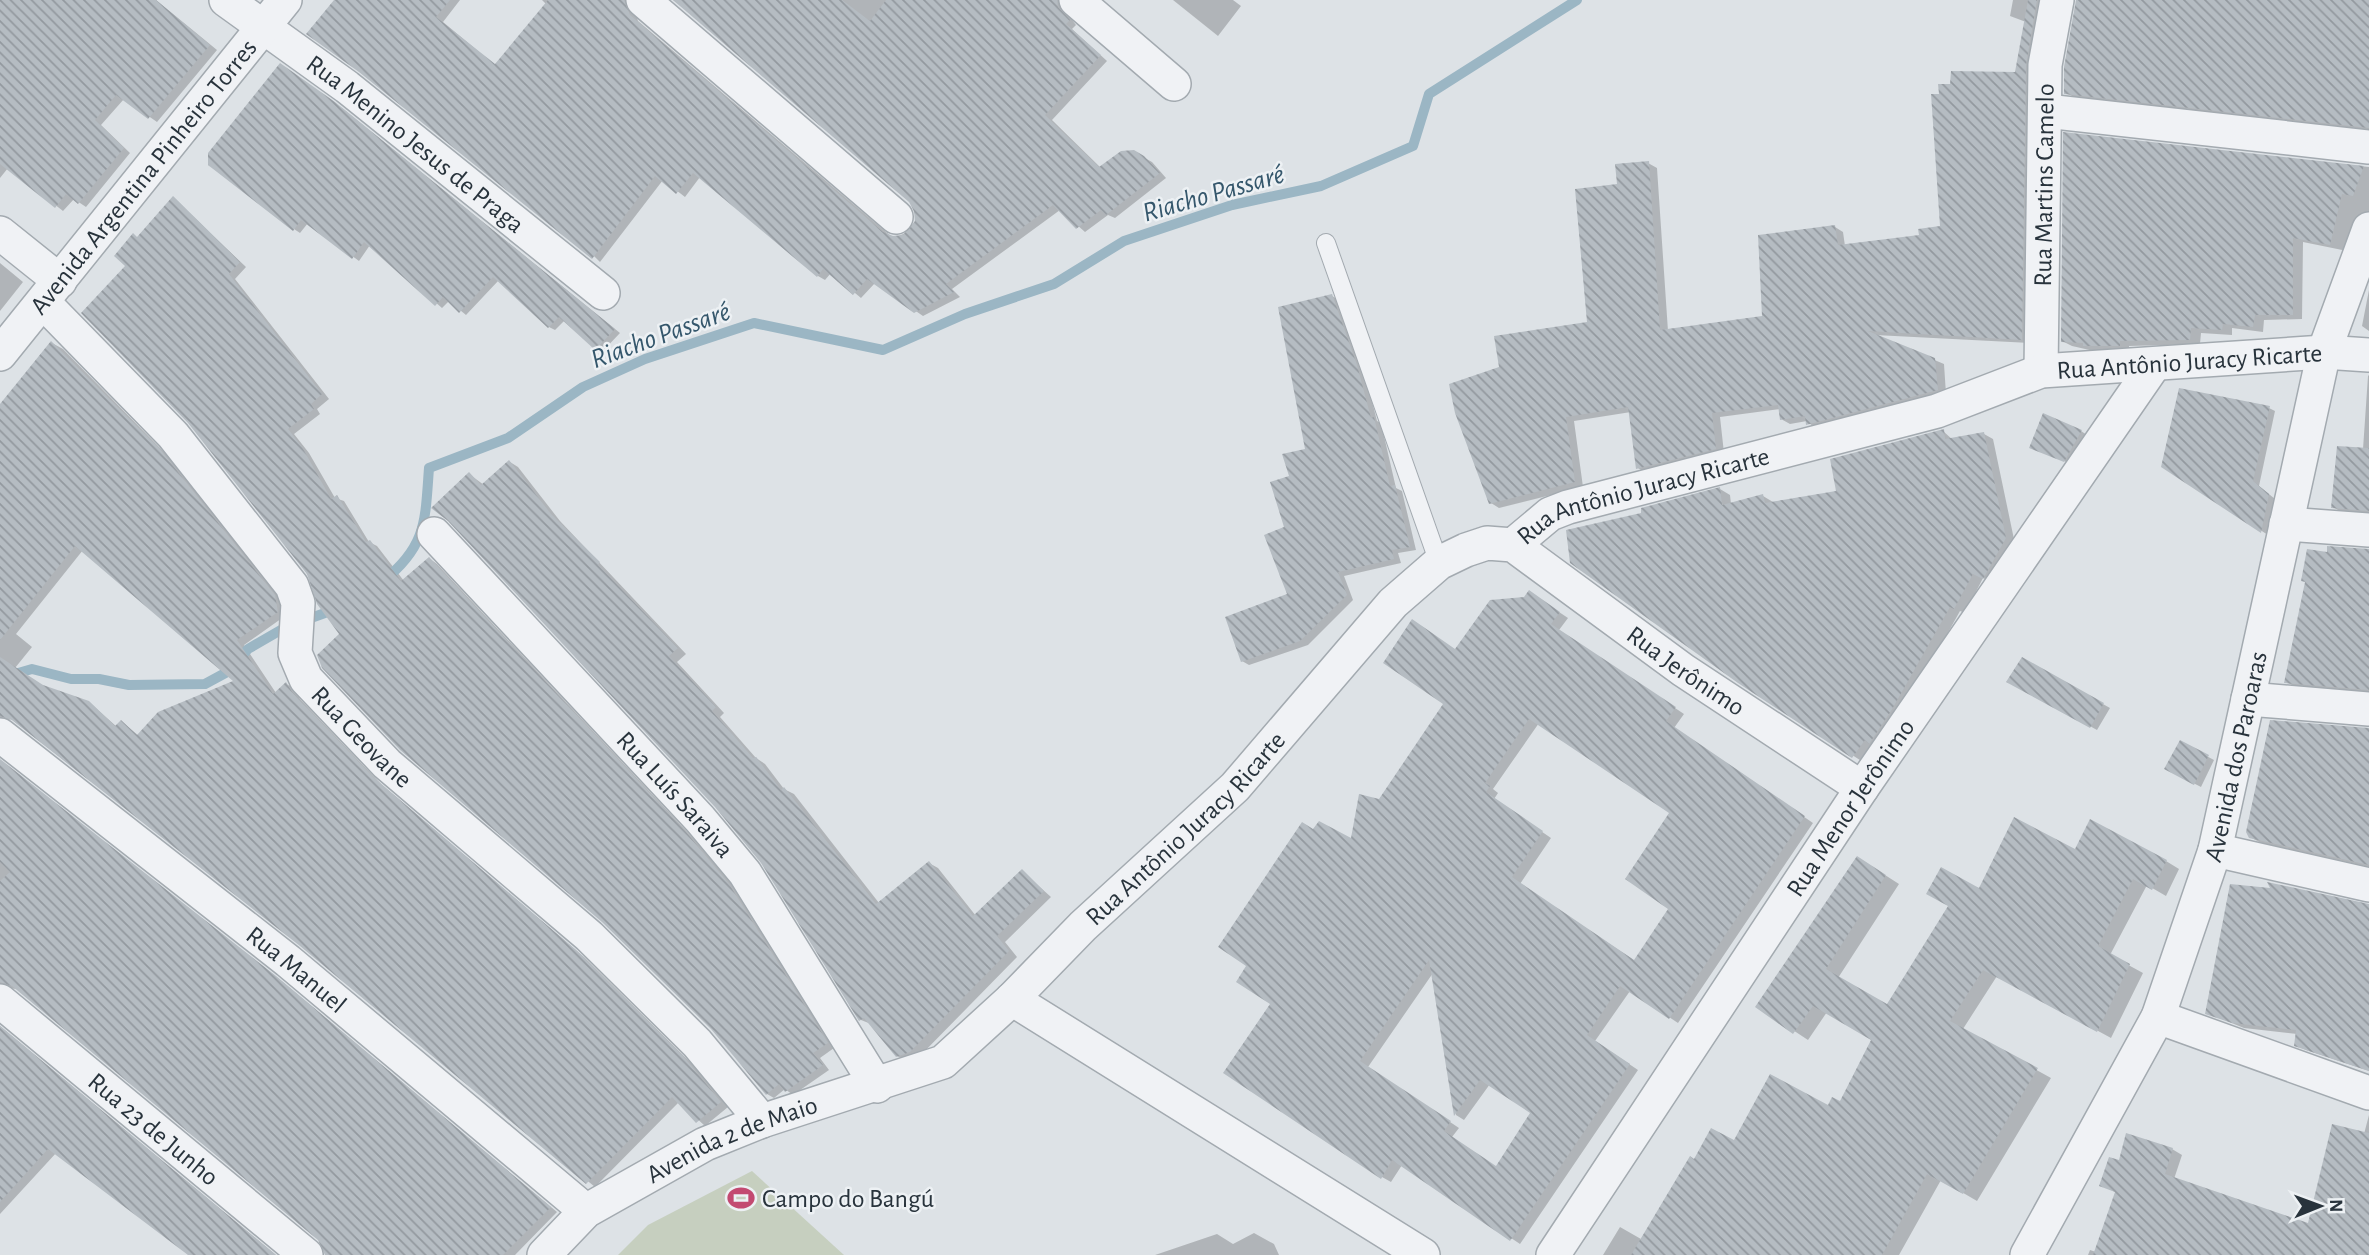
<svg xmlns="http://www.w3.org/2000/svg" width="2369" height="1255" font-family="'Alegreya Sans',sans-serif">
	<style>
		.garden { fill: #c6cfbf }
		.shadow { fill: #0003; fill-rule: evenodd }
		.lines { fill: none; stroke-linecap: round; stroke-linejoin: round }
		.stream { stroke: #9bb6c4; stroke-width: 10 }
		.building { fill: url(#building-back-hatch); fill-rule: evenodd }
		.service-casing { stroke: #a3aab0; stroke-width: 20 }
		.minor-casing { stroke: #a3aab0; stroke-width: 36 }
		.service { stroke: #f0f2f5; stroke-width: 18 }
		.minor { stroke: #f0f2f5; stroke-width: 33 }
		.labels { text-anchor: middle; stroke-width: 5; stroke-linejoin: round; paint-order: stroke }
		.street-label { font-size: 26px; fill: #28333c; stroke: #edf1f4 }
		.poi-label { font-size: 26px; fill: #28333c; stroke: #edf1f4; text-anchor: start }
		.water-label { font-size: 28px; font-style: italic; fill: #35576c; stroke: #edf1f4 }
	</style>
	<defs>
		<pattern id="building-back-hatch" width="6" height="6" patternUnits="userSpaceOnUse" patternTransform="scale(1.75)"><rect width="6" height="6" fill="#b5bcc2"/><path d="M-1 5l2 2M0 0l6 6M5-1l2 2" fill="none" stroke="#93999f"/></pattern>
	</defs>
	<rect width="100%" height="100%" fill="#dde2e6"/>
	<path class="garden" d="M752,1171l92,84h-226l30,-30z"/>
	<path class="shadow" d="M0,0h156l61,50 -60,72 -33,-23 -23,26 29,28 -44,54 -12,-8 -11,12 -55,-43 -8,10z
		M336,0h124l-17,22 53,44 50,-62 -4,-4h90l6,21 255,217 18,-7 6,-11 -7,-19 -235,-201h390v11l11,14 -4,4 35,32 -55,59 49,48 33,-16 18,10 14,16 -51,40 -7,-3 -23,17 -25,-22 -108,79 8,8 -37,19 -48,-33 -14,15 -30,-25 -6,7 -7,-4 -118,-99 -15,20 -22,-17 -63,82z
		M1173,0h60l8,6 -23,30z
		M2013,0h34l-17,343 -155,-8 69,29 2,30 -130,35 -9,-8 -17,3 -9,-5 -1,-10 -60,8 4,36 -78,20 -8,-5 -7,-56 -57,9 9,66 -84,21 -8,-5 10,-135 88,-45 30,-137 29,-23 9,5 11,163 96,-13 71,-91 8,5 2,14 76,-10 21,-8 -2,-133 77,-21 9,-52 -16,-6z
		M2077,0h292v131l-293,-33 -10,-5z
		M342,108l278,225 -18,19 -37,-32 -10,10 -6,-3 -50,-47 -33,35 -17,-14 -7,7 -72,-63 -11,16 -51,-38 -8,10 -6,-4z
		M2065,134l304,33v51l-17,34 -49,-10 -1,77 -38,1 -1,12 -31,-4v7l-31,-2 -1,11 -71,2v5h-35l-22,-5 -10,-5z
		M173,198l73,69 -11,12 94,120 -12,10 3,5 -26,20 15,19 26,45 9,3 25,41 8,4 27,35 26,-22 7,5 256,274 44,52 97,158 -14,10 9,12 -36,25 -8,-6 -11,9 -7,-4 -55,-66 -370,-394 -215,-369 11,-26z
		M0,263l23,19 -23,29z
		M2369,290v41l-7,-5z
		M1332,296l7,4 25,70 13,51 4,2 15,65 6,3 14,59 -18,3 3,10 -57,13 9,24 -45,45 -59,20 -7,-4 48,-66 -4,-67 5,-51 16,-27z
		M52,343l11,6 103,105 116,147 3,15 -41,29 32,48 10,-9 8,4 6,11 81,85 203,173 107,106 37,44 -23,19 -26,-24 -84,85 -294,-242 -290,-226 -11,5v-317zM83,550l153,132 -97,54 -17,-14 -5,5 -28,-25 -45,-14 -29,-20 17,-21 -16,-13z
		M2368,376l1,-1v141l-26,-3 -10,-6 30,-58z
		M2269,408l6,3 -16,75 16,13 -7,36 -105,-68z
		M1943,431l10,9 31,-6 9,5 22,105 -22,39 -10,-5 -18,35 -5,-2 -59,106 -38,45 -124,-80 -96,-168 77,-25 10,6 1,9 32,-8 10,6 65,-10z
		M2081,431l6,4 -16,29 -33,-14z
		M510,462l8,5 42,54 126,133 -9,8 47,51 -4,4 36,41 9,6 19,25 10,5 85,109 50,-40 9,5 38,48 46,-45 29,26 -46,45 12,15 -98,100 -13,4 -9,-5 -26,-32 -10,-4 -98,-158 -294,-388 15,11z
		M2369,549v144l-73,-6 -10,-5 42,-128z
		M1538,598l30,20 -9,12 125,84 -10,14 139,95 -135,200 -48,-32 -35,50 43,29 -118,174 -118,-79 -11,17 -9,-5 -109,-173 41,-173 38,9 93,-137 11,-52zM1539,723l133,90 -1,95 -36,53 -115,-77 31,-46 -57,-39 4,-6 -5,-4zM1433,973l23,142 8,5 26,-36 43,29 -36,55 -45,-31 7,-9 -91,-61z
		M2023,659l87,49 -13,22 -89,-49z
		M2369,730v137l-108,-24 -11,-6z
		M2180,742l34,18 -13,27 -35,-18z
		M0,760l284,223 273,229 -42,43h-189l-6,-16 -301,-250 -19,-1z
		M2076,851l90,10 13,8 -13,27 -19,-11 -37,70 33,18 -32,65 -114,-62 -34,53 88,49 -74,123 -36,-21 -42,75h-296l17,-28 21,12 54,-78 39,-19 106,-38 34,-65 -47,-27 -19,28 -50,-33 113,-141 28,18 -61,94 49,29 92,-117z
		M2369,905v166l-63,-21 -10,-5 1,-11 -53,-6 -37,-15z
		M0,1026l276,229h-82l-137,-103 -57,62z
		M2369,1115v140h-281l2,-5 6,2 21,-59 -16,-8 19,-23 52,-13 10,6 -8,24 136,46 54,-91z
		M1254,1233l20,11 5,11h-124l62,-21 16,10z"/>
	<g class="lines">
		<path class="stream" d="M383,581c44,-35 42,-60 46,-113l79,-30 75,-51 62,-28 109,-36 129,27 82,-36 89,-30 70,-43 108,-36 89,-19 92,-40 16,-52 148,-94
			M0,683l8,-7 24,-7 39,10h28l30,6 76,-1 24,-13 19,-22 38,-22 50,-18"/>
	</g>
	<path class="building" d="M0,0h156l54,45 -62,74 -32,-24 -21,25 29,28 -46,56 -12,-10 -11,14 -55,-44z
		M334,0h116l-14,17 59,47 53,-64h76l6,15 253,217 10,4 10,-1 12,-14 -1,-10 -5,-9 -236,-202h169l28,21 16,-21h171l1,7 12,13 -4,4 35,31 -56,60 54,52 22,-16 13,-1 10,6 16,17 -54,42 -5,-5 -25,19 -23,-24 -107,79 8,8 -40,21 -47,-34 -14,16 -30,-26 -6,8 -124,-104 -17,21 -21,-18 -63,83 -233,-187 -53,-38z
		M2028,0h9l-11,65 -4,275 -154,-9 67,27 3,32 -132,35 -1,-9 -25,4 -2,-15 -66,8 4,36 -80,20 -8,-62 -62,10 9,65 -86,22 -34,-91 -6,-29 50,-17 -5,-31 93,-14 -12,-133 42,-5 -2,-20 34,-3 11,169 102,-14 -4,-81 77,-10 3,20 81,-10 -1,-6 22,-3 -9,-132h8l-1,-10h12l1,-13 64,1z
		M2076,0h293v128l-305,-34v-27z
		M280,63l55,39 280,227 -20,21 -36,-33 -11,11 -55,-51 -34,36 -16,-16 -8,9 -71,-64 -12,17 -51,-39 -8,11 -85,-66v-12z
		M2063,132l301,34 -11,30 -11,-2 -12,51 -37,-7v77h-38l-2,12 -30,-3 -1,6 -31,-2 -1,12 -70,1v5h-37v-3l-22,-1z
		M173,196l67,66 -11,12 93,120 -11,10 3,5 -26,20 14,18 29,52 6,-4 29,47 4,-2 31,41 28,-24 257,275 43,52 99,159 -15,10 10,12 -38,27 -6,-8 -13,11 -55,-66 -109,-107 -202,-172 -78,-82 -5,-13 22,-21 -22,-30 -10,-30 -119,-151 -107,-110 44,-47 -11,-10 19,-23 4,4z
		M1332,294l25,71 14,53 3,-1 16,69 5,-1 15,62 -18,3 2,9 -56,13 9,23 -47,46 -59,21 -16,-45 62,-23 -23,-59 20,-8 -14,-45 19,-6 -7,-22 23,-5 -27,-142z
		M51,341l108,107 116,147 3,17 -41,28 36,54 13,-12 6,10 81,85 203,173 107,106 38,46 -25,21 -24,-26 -86,87 -286,-238 -288,-226 -12,-4v-59l43,28 46,16 26,25 6,-6 16,15 21,-23 75,-31 -158,-135 -75,94v-236z
		M2179,388l91,18 -17,75 16,13 -8,39 -100,-66z
		M2043,413l39,17 -18,32 -35,-14z
		M1944,429l1,10 39,-7 22,106 -23,41 -10,-5 -19,35 -4,-2 -59,104 -22,33 -4,-4 -13,18 -114,-75 -168,-120 -4,-33 75,-17v-5l79,-21 2,18 41,-11 2,9 71,-12 -6,-32z
		M2337,446l32,2v63l-38,-3z
		M509,460l42,54 49,48 -2,3 80,83 -9,8 47,51 -4,4 41,47 3,-1 25,33 3,-3 92,117 53,-43 44,55 49,-47 22,22 -47,45 12,15 -99,101 -14,5 -32,-39 -5,3 -98,-158 -46,-56 -267,-286 -17,-13 38,-36 12,13z
		M2327,546l42,3v141l-85,-7 21,-101 -4,-1 6,-32 20,3z
		M1529,590l31,22 -9,12 125,83 -10,14 139,95 -136,203 -49,-33 -33,49 43,29 -120,177 -118,-81 -11,19 -158,-106 47,-69 -34,-22 10,-16 -28,-19 84,-125 11,7 6,-8 32,17 8,-44 20,5 64,-95 -60,-41 29,-44 43,30 35,-49 34,-3zM1529,719l140,94 -44,66 43,30 -34,51 -122,-83 31,-46 -57,-39 4,-6 -5,-3zM1429,960l25,156 26,-36 50,33 -34,53 -52,-35 7,-10 -91,-60z
		M2022,657l82,46 -14,25 -84,-46z
		M2270,720l99,8v137l-120,-27 -3,-6z
		M2180,740l29,15 -15,30 -30,-16z
		M0,759l276,217 275,231 -48,48h-178l-7,-15 -306,-254 -12,-4v-101l10,-9 -10,-10z
		M2014,817l61,32 15,-30 77,41 -15,30 -19,-11 -35,67 32,18 -33,68 -114,-62 -33,51 88,47 -75,126 -36,-20 -45,81h-251l59,-99 4,3 17,-31 23,12 36,-66 58,31 4,-8 8,4 31,-61 -58,-34 -20,28 -38,-27 102,-151 29,19 -60,94 61,35 61,-98 -22,-12 15,-27 38,21z
		M2267,882l102,22v167l-75,-25 2,-16 -64,-7 -27,-9 25,-130 40,4z
		M0,1026l276,229h-88l-140,-106 -48,53z
		M2332,1124l37,9v122h-276l22,-63 -16,-6 10,-29 10,3 7,-27 47,15 -8,26 143,49z"/>
	<g class="lines">
		<g class="service-casing">
			<path id="service" d="M1326,243l113,320"/>
		</g>
		<g class="minor-casing">
			<g id="minor">
				<path id="s1" d="M226,0l121,87 256,206"/>
				<path d="M643,0l253,217"/>
				<path d="M1076,0l98,84"/>
				<path d="M2046,111l323,36"/>
				<path d="M0,233l60,48"/>
				<path id="s2" d="M43,302l130,133 119,151 6,17 -3,50 11,26 81,85 202,172 108,107 65,78"/>
				<path id="s3" d="M0,354l285,-354"/>
				<path id="s4" d="M2041,371l4,-306 12,-65"/>
				<path d="M2286,524l83,6"/>
				<path id="s5" d="M434,534l266,285 45,54 132,213"/>
				<path id="s6" d="M1513,545l37,-31 18,-7 369,-96 104,-40 283,-19 45,3"/>
				<path d="M2248,699l121,10"/>
				<path id="s7" d="M0,735l288,226 298,250"/>
				<path d="M2215,850l154,35"/>
				<path d="M1012,999l411,256"/>
				<path id="s8" d="M0,1001l306,254"/>
				<path d="M2158,1017l211,76"/>
				<path id="s9" d="M544,1255l42,-44 119,-67 57,-23 181,-59 69,-63 71,-73 152,-139 158,-184 46,-40 27,-13 21,-7 26,2 170,125 179,118"/>
				<path id="s10" d="M1553,1255l309,-467 292,-423"/>
				<path id="s11" d="M2027,1255l131,-238 57,-167 109,-498 45,-123"/>
			</g>
		</g>
		<use href="#service" class="service"/>
		<use href="#minor" class="minor"/>
	</g>
	<defs>
		<g id="stadium-bare" transform="scale(2.1)"><path d="M0-5a6.5 5 0 1 0 0 10a6.5 5 0 1 0 0-10ZM-3.5-1.8h7v3.6h-7Z" fill="#c34a71" stroke="#edf1f4" stroke-width="2.5" paint-order="stroke"/></g>
	</defs>
	<g fill-rule="evenodd">
		<use href="#stadium-bare" x="741" y="1198"/>
	</g>
	<g class="labels">
		<g class="street-label">
			<text dy="9" stroke="none"><textPath href="#s1" startOffset="238">Rua Menino Jesus de Praga</textPath></text>
			<text dy="9" stroke="none"><textPath href="#s3" startOffset="228">Avenida Argentina Pinheiro Torres</textPath></text>
			<text dy="9" stroke="none"><textPath href="#s4" startOffset="186">Rua Martins Camelo</textPath></text>
			<text dy="9" stroke="none"><textPath href="#s6" startOffset="709">Rua Antônio Juracy Ricarte</textPath></text>
			<text dy="9" stroke="none"><textPath href="#s6" startOffset="142">Rua Antônio Juracy Ricarte</textPath></text>
			<text dy="9" stroke="none"><textPath href="#s9" startOffset="1446">Rua Jerônimo</textPath></text>
			<text dy="9" stroke="none"><textPath href="#s2" startOffset="555">Rua Geovane</textPath></text>
			<text dy="9" stroke="none"><textPath href="#s11" startOffset="544">Avenida dos Paroaras</textPath></text>
			<text dy="9" stroke="none"><textPath href="#s5" startOffset="355">Rua Luís Saraiva</textPath></text>
			<text dy="9" stroke="none"><textPath href="#s10" startOffset="537">Rua Menor Jerônimo</textPath></text>
			<text dy="9" stroke="none"><textPath href="#s9" startOffset="786">Rua Antônio Juracy Ricarte</textPath></text>
			<text dy="9" stroke="none"><textPath href="#s7" startOffset="378">Rua Manuel</textPath></text>
			<text dy="9" stroke="none"><textPath href="#s8" startOffset="200">Rua 23 de Junho</textPath></text>
			<text dy="9" stroke="none"><textPath href="#s9" startOffset="224">Avenida 2 de Maio</textPath></text>
		</g>
		<g class="poi-label">
			<text x="762" y="1207">Campo do Bangú</text>
		</g>
		<g class="water-label">
			<text transform="translate(1213 192) rotate(-16)" y="10">Riacho Passaré</text>
			<text transform="translate(660 334) rotate(-20)" y="10">Riacho Passaré</text>
		</g>
	</g>
	<g transform="translate(2320 1206) rotate(89)" stroke="#edf1f4" stroke-width="5" paint-order="stroke">
	<path d="M0-5L12 26L0 18L-12 26Z" fill="#28333c"/>
	<text y="-10" font-size="19" font-weight="bold" text-anchor="middle" fill="#28333c">N</text>
	</g>
</svg>
